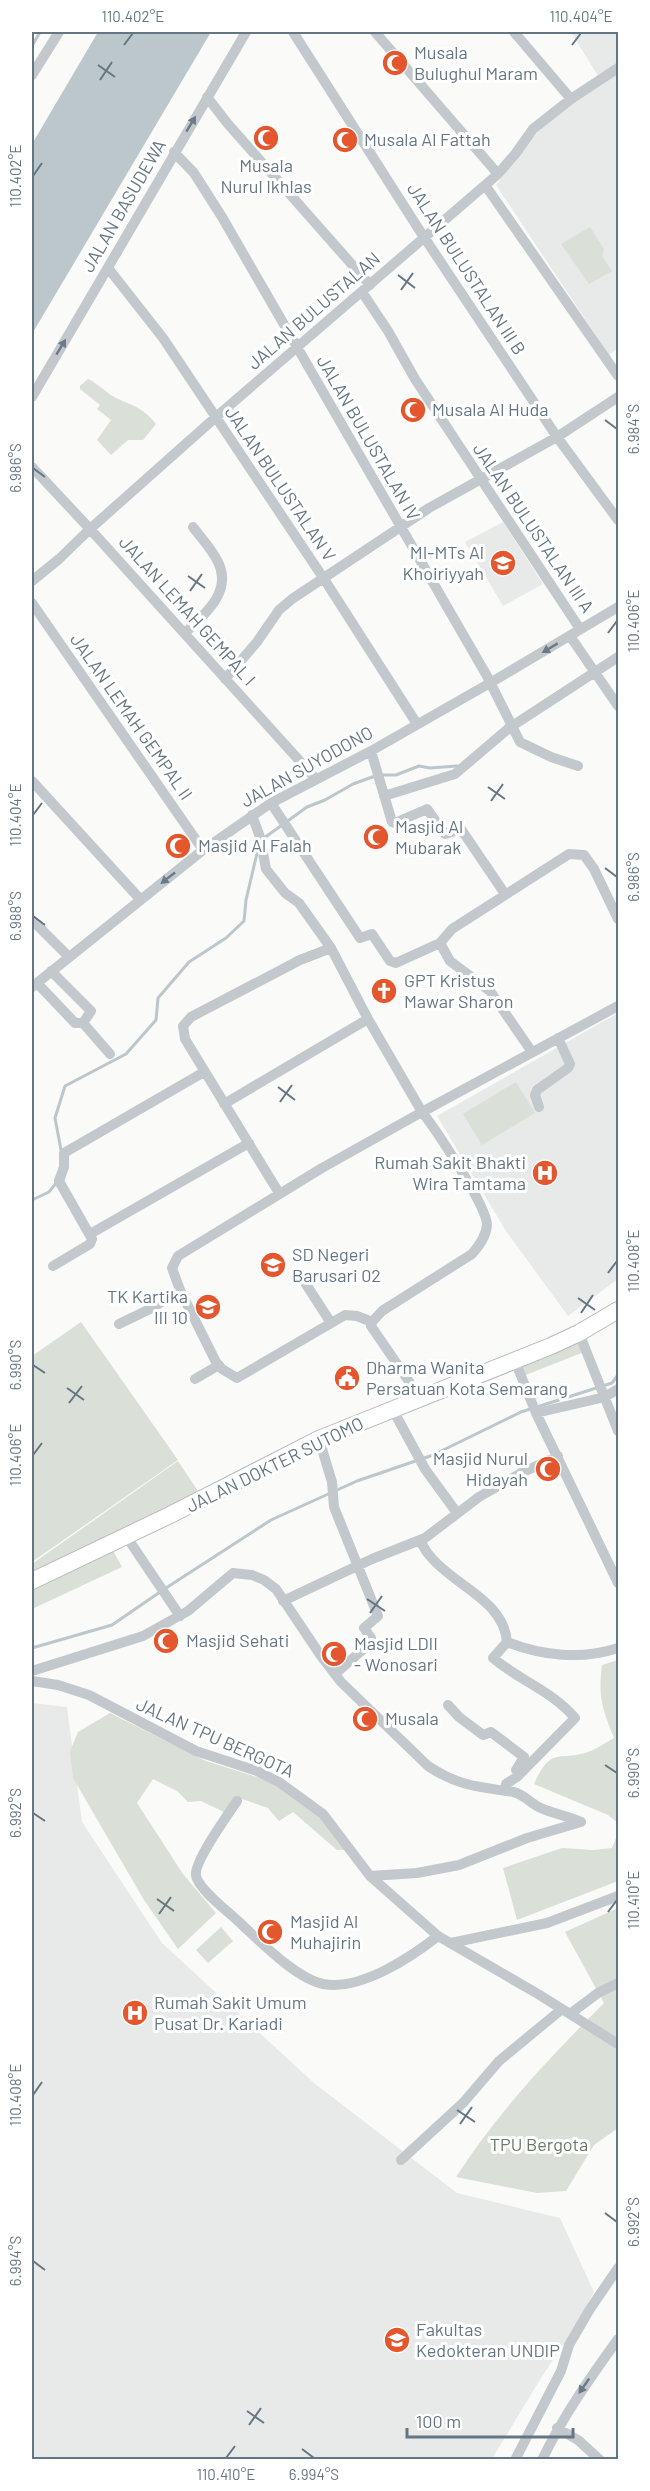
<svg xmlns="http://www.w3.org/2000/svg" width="650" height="2491" font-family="Barlow,sans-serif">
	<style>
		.built { fill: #e8e9e9 }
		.green { fill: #dadfd7 }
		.water { fill: #bbc7cb }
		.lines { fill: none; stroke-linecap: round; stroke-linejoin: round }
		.stream { stroke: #bbc7cb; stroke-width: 3 }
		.highway-casing { stroke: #b4b9bd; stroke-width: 18 }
		.minor { stroke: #c3c8cc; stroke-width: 10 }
		.highway { stroke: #fff; stroke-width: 16 }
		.oneway { fill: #6a7a87 }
		.ticks { fill: none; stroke: #657683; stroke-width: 2 }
		.labels { text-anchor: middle; stroke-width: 6; stroke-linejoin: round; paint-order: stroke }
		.poi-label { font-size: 18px; fill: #657683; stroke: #fff; text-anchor: start }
		.street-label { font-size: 18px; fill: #657683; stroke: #fff }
		.park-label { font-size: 18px; fill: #687a64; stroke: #fff }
		.neatline { fill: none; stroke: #657683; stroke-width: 2 }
		.ticks-label { font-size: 15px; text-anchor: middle; fill: #657683 }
	</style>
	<rect width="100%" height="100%" fill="#fafaf8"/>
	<path class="built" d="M571,32h47v316l-9,7 -113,-170 53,-67 54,-34z
		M503,522l40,62 -40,22 -38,-64z
		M618,1013v266l-50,37 -62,-85 -69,-115z
		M32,1703l35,4 15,115 80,121 152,140 143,110 103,25 34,74 -19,35 -34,51 -49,81 -460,1z"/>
	<path class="green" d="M590,227l14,22 -2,7 10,15 -23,13 -28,-40z
		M88,379c11,5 18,14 28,19 19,9 26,9 40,26l-13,16h-15l-17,15 -14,-15 14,-20 -14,-11 3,-4 -20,-16v-3z
		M516,1082l19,31 -53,32 -19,-31z
		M81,1322l97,138 -146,102v-206z
		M577,1339l7,13 -61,24 -3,-10z
		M178,1461l22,33 -168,81v-11z
		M111,1547l11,20 -90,42v-23z
		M618,1660v163l-10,-8 -74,-31c18,-39 24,-22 54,-32 9,-3 18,-10 26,-14 -12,-30 -16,-41 -12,-73z
		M110,1713l96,48 70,22 48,31 21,36h-8l-44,-38 -14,9 -11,-13 -26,-9 -18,13 -23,-11 -13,1 -11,-11 -24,-12 -16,24 46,71 33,39 -38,36 -34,-49 -71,-122 -3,-27 8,-19z
		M618,1833v48l-101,39 -14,-52 59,-20 31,2 19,-2z
		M618,1908v220l-24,17 -28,46 -29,2 -81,-16c41,-64 94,-120 148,-174l-39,-71z
		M221,1927l12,14 -25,22 -12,-13z"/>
	<path class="water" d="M98,32h113l-179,302v-190z"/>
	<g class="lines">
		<path class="stream" d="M32,46l8,-14
			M382,775h14l23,-9 11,2 27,-2
			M264,838l43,-31 18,-7 28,-16 22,-8
			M61,1150l-6,-32 10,-32 61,-32 30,-34 2,-22 31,-36 37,-24 18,-17 2,-21 12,-51
			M32,1200l17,-8 8,-10
			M166,1588l105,-68 86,-39 76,-26 88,-43 91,-29 6,-8
			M32,1648l80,-23 48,-33"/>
		<g class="highway-casing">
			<path id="highway" d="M32,1581l138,-66 149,-76 232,-93 28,-13 39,-23"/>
		</g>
		<path class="minor" d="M293,32l125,196 139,209 61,83
			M375,32l123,142
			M514,32l57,67
			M32,75l27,-43
			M207,97l21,27 142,161
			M174,152l20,21 28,44 265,459 33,66 31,15 27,9
			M485,185l133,191
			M108,268l55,70 163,244 91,142
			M362,292l26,39 27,48 165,250
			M32,397l214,-365
			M32,467l58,62 226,250
			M32,581l27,-22 31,-30 126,-112 282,-243 18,-21 17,-24 38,-30 47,-31
			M32,603l171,247
			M185,633c19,-18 48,-41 33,-71 -6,-13 -17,-24 -25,-35
			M570,636l48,70
			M225,679l32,-37 22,-32 13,-11 137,-91 128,-71 61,-40
			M371,751l21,71 3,1 32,-14 18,25 16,-5 44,65
			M32,781l108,118
			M384,796l71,-22 54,-46 109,-71
			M271,803l89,135 12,-4 18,27 6,2 44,-20
			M252,815l8,22 6,32 19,24 14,10 32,45 37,71 54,93 -100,56 -144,88 -6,12 8,22 36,72 6,7 15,9 108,-63 12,1 15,6
			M32,920l36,36
			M440,943l12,-14 117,-75 15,1 10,14 24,50
			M440,943l10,18 40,30 42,61
			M51,971l40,40 -8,12
			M37,983l38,40h8
			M32,987l171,-137 68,-47 100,-52 119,-68 128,-76
			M83,1023l27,31
			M224,1104l144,-85
			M539,1107l-4,-12 2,-5 31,-22 2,-4 -12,-26
			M279,1193l-94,-154 -2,-13 8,-9 109,-57 31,-12
			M90,1234l159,-91
			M53,1266l37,-22 2,-5 -33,-58 5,-14v-14l140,-81
			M302,1278l29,45
			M119,1324l33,-16 28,-18
			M579,1333l39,98
			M515,1361l21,52 82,170
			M195,1379l24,-14
			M421,1399l-50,-73 1,-4 10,-11 90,-57c7,-8 14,-17 15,-29 0,-19 -51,-95 -65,-113l196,-106
			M393,1410l32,59 32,44
			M536,1413l69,-16 13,-8
			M319,1439l13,43 2,25 44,109 -14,12 7,10 -3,7 -33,29
			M126,1536l54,80
			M420,1540c3,6 6,12 10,16 24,30 74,44 77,86
			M283,1601l89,-42 53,-21 54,-41 42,-24 37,-17
			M507,1642c35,14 75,18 111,6
			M32,1671l111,-35 45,-25 45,-38 19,2 12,5 12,9 45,67 20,26 87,84c30,20 50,21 85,26 11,2 18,12 28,16 13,6 27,8 40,14
			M32,1681l26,4 31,10 107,56 61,20 22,11 44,32 47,62 68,60 100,58 80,50
			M448,1705l11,12 24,18 8,-3 33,25 -8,13
			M506,1784l12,-8 57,-58c-24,-28 -55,-37 -82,-60l14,-16
			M237,1801c-8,12 -44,62 -41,75 3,14 33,36 43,46 21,19 56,56 84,62 37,7 87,-26 115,-48
			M370,1876l47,-3 42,-8 68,-27 54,-16
			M451,1943l96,-20 71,-27
			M570,2014l28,-21 20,-10
			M401,2160l62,-57 36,-42 63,-52
			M557,2428l21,12 22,20
			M515,2460l46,-89 8,-26 21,-36 28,-41
			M542,2460c21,-44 48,-82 76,-121"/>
		<use href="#highway" class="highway"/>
	</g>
	<defs><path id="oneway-solid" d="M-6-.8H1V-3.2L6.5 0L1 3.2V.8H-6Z" transform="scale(1.5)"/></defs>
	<g class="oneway">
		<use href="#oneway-solid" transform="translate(191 124) rotate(-59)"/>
		<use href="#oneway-solid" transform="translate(61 347) rotate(-59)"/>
		<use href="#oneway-solid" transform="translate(550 648) rotate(149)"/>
		<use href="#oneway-solid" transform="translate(168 878) rotate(142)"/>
		<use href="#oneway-solid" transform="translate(584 2386) rotate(125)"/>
	</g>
	<path class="ticks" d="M124,45l9,-12M572,45l9,-12M98,65l17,12M100,80l12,-18M33,176l9,-13M398,275l17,13M401,290l12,-17M605,420l12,9M33,468l12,9M188,576l17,12M190,591l12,-17M608,633l9,-12M488,787l17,12M491,801l12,-17M33,815l9,-12M605,868l12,9M33,916l12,9M278,1087l17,13M280,1102l12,-17M608,1273l9,-12M578,1298l17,12M581,1313l12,-18M33,1365l12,8M67,1388l17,12M69,1403l13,-17M33,1455l9,-12M367,1599l18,12M370,1613l12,-17M605,1765l12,8M33,1813l12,8M157,1899l17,12M608,1912l9,-12M159,1914l12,-17M33,2095l9,-13M457,2110l18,12M460,2124l12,-17M605,2213l12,9M33,2261l12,9M247,2411l17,12M249,2425l12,-17M302,2449l12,9M226,2458l9,-12"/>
	<defs>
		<g id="mosque-disc" transform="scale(1.35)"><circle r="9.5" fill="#e4572e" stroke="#fff"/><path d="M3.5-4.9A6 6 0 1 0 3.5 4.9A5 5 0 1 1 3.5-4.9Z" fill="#fff"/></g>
		<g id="school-disc" transform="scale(1.35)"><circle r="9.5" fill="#e4572e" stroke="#fff"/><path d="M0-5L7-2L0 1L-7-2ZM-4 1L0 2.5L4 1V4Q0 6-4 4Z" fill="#fff"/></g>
		<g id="church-disc" transform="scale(1.35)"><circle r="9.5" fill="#e4572e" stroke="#fff"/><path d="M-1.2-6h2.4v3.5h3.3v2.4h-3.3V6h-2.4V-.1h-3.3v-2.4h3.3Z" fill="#fff"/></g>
		<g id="hospital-disc" transform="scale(1.35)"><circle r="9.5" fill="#e4572e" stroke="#fff"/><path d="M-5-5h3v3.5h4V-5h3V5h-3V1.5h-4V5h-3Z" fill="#fff"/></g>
		<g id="civic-disc" transform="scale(1.35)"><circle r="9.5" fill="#e4572e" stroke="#fff"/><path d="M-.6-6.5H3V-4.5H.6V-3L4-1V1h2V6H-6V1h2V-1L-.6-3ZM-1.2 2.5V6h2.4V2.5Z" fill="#fff"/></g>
		<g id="university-disc" transform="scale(1.35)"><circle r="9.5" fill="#e4572e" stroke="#fff"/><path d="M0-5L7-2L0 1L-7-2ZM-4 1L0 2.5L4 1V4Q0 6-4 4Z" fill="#fff"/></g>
	</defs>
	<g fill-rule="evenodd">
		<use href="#mosque-disc" x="395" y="63"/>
		<use href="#mosque-disc" x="266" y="138"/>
		<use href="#mosque-disc" x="345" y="140"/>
		<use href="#mosque-disc" x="413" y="410"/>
		<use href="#school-disc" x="503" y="563"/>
		<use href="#mosque-disc" x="376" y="837"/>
		<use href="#mosque-disc" x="178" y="846"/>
		<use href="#church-disc" x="384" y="991"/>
		<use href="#hospital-disc" x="545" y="1173"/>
		<use href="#school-disc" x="273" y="1265"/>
		<use href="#school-disc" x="208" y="1307"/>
		<use href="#civic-disc" x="347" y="1378"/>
		<use href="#mosque-disc" x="548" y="1469"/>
		<use href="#mosque-disc" x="166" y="1641"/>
		<use href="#mosque-disc" x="334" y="1654"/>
		<use href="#mosque-disc" x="365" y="1719"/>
		<use href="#mosque-disc" x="270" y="1932"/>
		<use href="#hospital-disc" x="135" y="2013"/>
		<use href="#university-disc" x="397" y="2340"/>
	</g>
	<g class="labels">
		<g class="poi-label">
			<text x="414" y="59">Musala<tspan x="414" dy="21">Bulughul Maram</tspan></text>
			<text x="364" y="146">Musala Al Fattah</text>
			<text x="266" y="172" text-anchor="middle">Musala<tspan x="266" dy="21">Nurul Ikhlas</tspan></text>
			<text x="432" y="416">Musala Al Huda</text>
			<text x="484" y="559" text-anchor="end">MI-MTs Al<tspan x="484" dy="21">Khoiriyyah</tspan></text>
			<text x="395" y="833">Masjid Al<tspan x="395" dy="21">Mubarak</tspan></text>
			<text x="198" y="852">Masjid Al Falah</text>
			<text x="404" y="987">GPT Kristus<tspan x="404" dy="21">Mawar Sharon</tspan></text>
			<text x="526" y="1169" text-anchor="end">Rumah Sakit Bhakti<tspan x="526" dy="21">Wira Tamtama</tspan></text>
			<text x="292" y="1261">SD Negeri<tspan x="292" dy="21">Barusari 02</tspan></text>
			<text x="188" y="1303" text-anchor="end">TK Kartika<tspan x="188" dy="21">III 10</tspan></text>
			<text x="366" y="1374">Dharma Wanita<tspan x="366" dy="21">Persatuan Kota Semarang</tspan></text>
			<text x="528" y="1465" text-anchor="end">Masjid Nurul<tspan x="528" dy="21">Hidayah</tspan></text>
			<text x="186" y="1647">Masjid Sehati</text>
			<text x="354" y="1650">Masjid LDII<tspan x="354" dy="21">- Wonosari</tspan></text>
			<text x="385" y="1725">Musala</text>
			<text x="290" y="1928">Masjid Al<tspan x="290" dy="21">Muhajirin</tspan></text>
			<text x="154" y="2009">Rumah Sakit Umum<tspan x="154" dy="21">Pusat Dr. Kariadi</tspan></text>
			<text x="416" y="2336">Fakultas<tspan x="416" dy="21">Kedokteran UNDIP</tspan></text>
		</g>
		<g class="street-label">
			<text transform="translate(124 206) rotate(-60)" y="6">JALAN BASUDEWA</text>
			<text transform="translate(466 269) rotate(57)" y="6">JALAN BULUSTALAN III B</text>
			<text transform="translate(314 311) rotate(-41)" y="6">JALAN BULUSTALAN</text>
			<text transform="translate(368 438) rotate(60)" y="6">JALAN BULUSTALAN IV</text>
			<text transform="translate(280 484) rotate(56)" y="6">JALAN BULUSTALAN V</text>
			<text transform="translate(533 528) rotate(56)" y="6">JALAN BULUSTALAN III A</text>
			<text transform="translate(187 611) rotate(48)" y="6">JALAN LEMAH GEMPAL I</text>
			<text transform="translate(131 717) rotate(55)" y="6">JALAN LEMAH GEMPAL II</text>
			<text transform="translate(307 767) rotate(-29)" y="6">JALAN SUYODONO</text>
			<text transform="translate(275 1465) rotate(-26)" y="6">JALAN DOKTER SUTOMO</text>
			<text transform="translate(215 1738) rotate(24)" y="6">JALAN TPU BERGOTA</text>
		</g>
		<g class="park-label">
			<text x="539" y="2151">TPU Bergota</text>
		</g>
	</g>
	<rect width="650" height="2491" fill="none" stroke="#ffffff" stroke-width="66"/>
	<path d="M407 2428v9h166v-9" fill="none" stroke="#657683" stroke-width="3"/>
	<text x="416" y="2428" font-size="18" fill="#657683" stroke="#ffffff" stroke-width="4.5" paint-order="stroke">100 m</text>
	<rect x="33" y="33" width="584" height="2425" class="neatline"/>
	<g class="ticks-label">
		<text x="133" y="22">110.402°E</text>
		<text x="581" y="22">110.404°E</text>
		<text transform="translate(16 176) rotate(-90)" y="5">110.402°E</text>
		<text transform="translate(634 429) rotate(-90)" y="5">6.984°S</text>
		<text transform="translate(16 468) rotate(-90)" y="5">6.986°S</text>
		<text transform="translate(634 621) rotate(-90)" y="5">110.406°E</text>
		<text transform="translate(16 815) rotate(-90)" y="5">110.404°E</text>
		<text transform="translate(634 877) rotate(-90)" y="5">6.986°S</text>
		<text transform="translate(16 916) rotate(-90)" y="5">6.988°S</text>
		<text transform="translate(634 1261) rotate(-90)" y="5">110.408°E</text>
		<text transform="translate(16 1365) rotate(-90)" y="5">6.990°S</text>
		<text transform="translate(16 1455) rotate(-90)" y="5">110.406°E</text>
		<text transform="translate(634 1773) rotate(-90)" y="5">6.990°S</text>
		<text transform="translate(16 1813) rotate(-90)" y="5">6.992°S</text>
		<text transform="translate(634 1900) rotate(-90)" y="5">110.410°E</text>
		<text transform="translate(16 2095) rotate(-90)" y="5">110.408°E</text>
		<text transform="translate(634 2222) rotate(-90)" y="5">6.992°S</text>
		<text transform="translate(16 2261) rotate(-90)" y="5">6.994°S</text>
		<text x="226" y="2480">110.410°E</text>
		<text x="314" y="2480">6.994°S</text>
	</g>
</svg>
